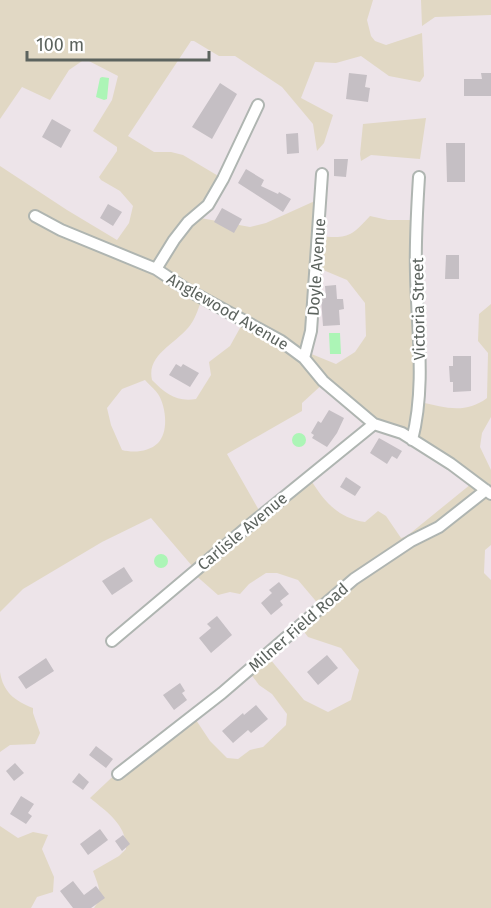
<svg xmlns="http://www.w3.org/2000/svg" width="491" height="908" font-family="'Fira Sans',sans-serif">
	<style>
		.green { fill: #e1d8c4; fill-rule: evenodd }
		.water { fill: #acf5b6 }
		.building { fill: #c5bfc4 }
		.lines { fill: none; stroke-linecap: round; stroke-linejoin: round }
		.minor-casing { stroke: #afb5b1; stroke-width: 14 }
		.minor { stroke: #fff; stroke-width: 10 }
		.labels { text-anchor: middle; stroke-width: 5; stroke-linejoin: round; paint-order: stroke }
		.street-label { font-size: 16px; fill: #5c635e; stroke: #fff }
	</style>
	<rect width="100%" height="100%" fill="#ede4e9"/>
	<path class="green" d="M0,0h373l-6,20 4,16 4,5 11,4 36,-12 2,43 -4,6 -31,-6 -28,-20 -25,7 -21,-1 -14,36 32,17 -9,28 -7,8 -4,-27 -31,-37 -47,-31h-16l-25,-15h-3l-63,95 26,16h17l12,3 37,22 -25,40 55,10 16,-4 51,-23v36c30,2 32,3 53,-20l18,4h27l6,182c24,6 45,12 66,-4l1,-45 -10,-12 1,-27 12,-10v113l-9,16 -2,14 11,23v75l-6,5 -1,23 7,7v328h-397c10,-13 4,-23 -1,-37l26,-15 7,-7c1,-24 -19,-37 -36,-51l34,-32 68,-52 18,27 17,17 11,1 12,-9 13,-3 23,-22 1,-11 -15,-20 -13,-9 -12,-16 18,-16 39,47 24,12 23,-12 8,-30 -18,-22 -33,-11 -9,-12 21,-19 -22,-26 -21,-7h-11l-17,11 -9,10 -10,-2 -12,3 -25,-22v-6l-42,-49 -49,24 -79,47 -23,23v-446l67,44 50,30 12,-17 4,-17 -13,-15 -19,-11 -2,-3 18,-26v-4l-24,-16 19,-31 6,-24 -33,-17 -16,11 -19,30 -28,-13 -22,32zM316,267l31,13 18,23 1,33 -11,16 -19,12 -27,-11zM202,298l43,21 -15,27 -21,16 2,13 -15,24c-20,3 -30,-5 -44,-19 -6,-26 26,-37 39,-56 5,-7 8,-17 11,-26zM145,380c4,5 10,9 13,14 8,12 11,38 0,49 -9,9 -25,10 -36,7l-11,-25 -4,-17 15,-19zM325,382l48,39 100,59 -2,4 -64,52 -6,2 -15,-22 -8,-5 -13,11c-28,-4 -42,-22 -56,-45l-49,35 -33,-58 75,-43v-8z
		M421,0h70v15l-56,2 -13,9z
		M426,118l-6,41 -49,-4 -10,6 -1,-7 3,-30z
		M0,672c3,20 15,29 33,36v5l7,20 -5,11 -25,1 -10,7z
		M0,826l18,12 15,-6 15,3 -6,14 12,28 -1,15 -16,5 -6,11h-31z"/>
	<path class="water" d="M102,77l7,1 -2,21 -3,1 -8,-3 4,-19z
		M329,333h11l1,21h-11z
		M292 440a7 7 0 1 1 14 0a7 7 0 1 1-14 0Z
		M154 561a7 7 0 1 1 14 0a7 7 0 1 1-14 0Z"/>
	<path class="building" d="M349,73l18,2 -2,12 5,1 -2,14 -22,-3z
		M481,73h10v23h-27v-17h18z
		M220,83l17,11 -25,45 -20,-12z
		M52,119l19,11 -10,18 -19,-11z
		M298,133l1,20 -12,1 -1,-20z
		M446,143h19v39h-18z
		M334,159h14l-2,18 -12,-1z
		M246,169l18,11 -3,6 17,8 1,-2 12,7 -8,13 -45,-29z
		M108,204l14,8 -9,14 -13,-8z
		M222,208l20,11 -8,14 -20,-11z
		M446,255h13v24h-14z
		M336,285l1,14h6l1,10 -5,1 1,15 -17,1 -2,-28h5l-1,-12z
		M453,356h18v35l-18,1v-10h-3l-1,-16h4z
		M176,364l5,3 2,-3 16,9 -9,14 -21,-12z
		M329,410l15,8 -7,15 -10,14 -15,-9 2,-3 -3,-2 7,-12 3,2z
		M379,438l23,13 -5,8 -5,-3 -5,8 -17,-11z
		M346,477l15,10 -6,9 -15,-9z
		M124,567l9,14 -21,14 -10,-14z
		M279,582l10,12 -9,7 3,4 -12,10 -10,-12 11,-10 -3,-3z
		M217,616l15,19 -21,18 -12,-15 12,-10 -4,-4z
		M327,655l11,13 -20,17 -11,-13z
		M46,658l8,13 -28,18 -8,-12z
		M180,683l5,8 -3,2 5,7 -13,10 -11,-15z
		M256,705l12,14 -17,14 -3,-3 -15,13 -11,-12 21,-18 1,2z
		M96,746l17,13 -7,9 -17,-13z
		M15,763l9,10 -10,8 -8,-10z
		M79,773l10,9 -6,8 -11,-8z
		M21,796l13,8 -6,9 4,3 -6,8 -16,-10z
		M100,829l8,11 -20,15 -8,-11z
		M123,835l7,9 -8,7 -7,-10z
		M73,881l11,14 12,-9 9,12 -14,10h-18l-13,-17z"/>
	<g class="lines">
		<g class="minor-casing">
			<path id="minor" d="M35,216l26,14 95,39 30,20 95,52 23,17 19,23 51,43 28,9 49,31 40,30
				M156,269l18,-29 14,-18 20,-17 15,-26 35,-74
				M304,358l7,-27 11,-157
				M412,440c14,-54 5,-111 4,-166 -1,-32 1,-65 3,-97
				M112,641l134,-113 128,-104
				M118,774l104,-81 132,-114 57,-38 28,-14 47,-37"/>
		</g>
		<use href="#minor" class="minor"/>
	</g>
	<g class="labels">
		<g class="street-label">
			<text transform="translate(316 267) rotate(-86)" y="6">Doyle Avenue</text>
			<text transform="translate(418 309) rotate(-91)" y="6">Victoria Street</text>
			<text transform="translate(228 311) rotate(30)" y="6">Anglewood Avenue</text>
			<text transform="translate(242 531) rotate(-40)" y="6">Carlisle Avenue</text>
			<text transform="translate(298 627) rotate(-41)" y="6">Milner Field Road</text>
		</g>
	</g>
	<path d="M27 51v9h182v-9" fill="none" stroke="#5c635e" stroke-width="3"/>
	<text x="36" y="51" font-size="18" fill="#5c635e" stroke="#ffffff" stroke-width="4.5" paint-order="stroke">100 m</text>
</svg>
